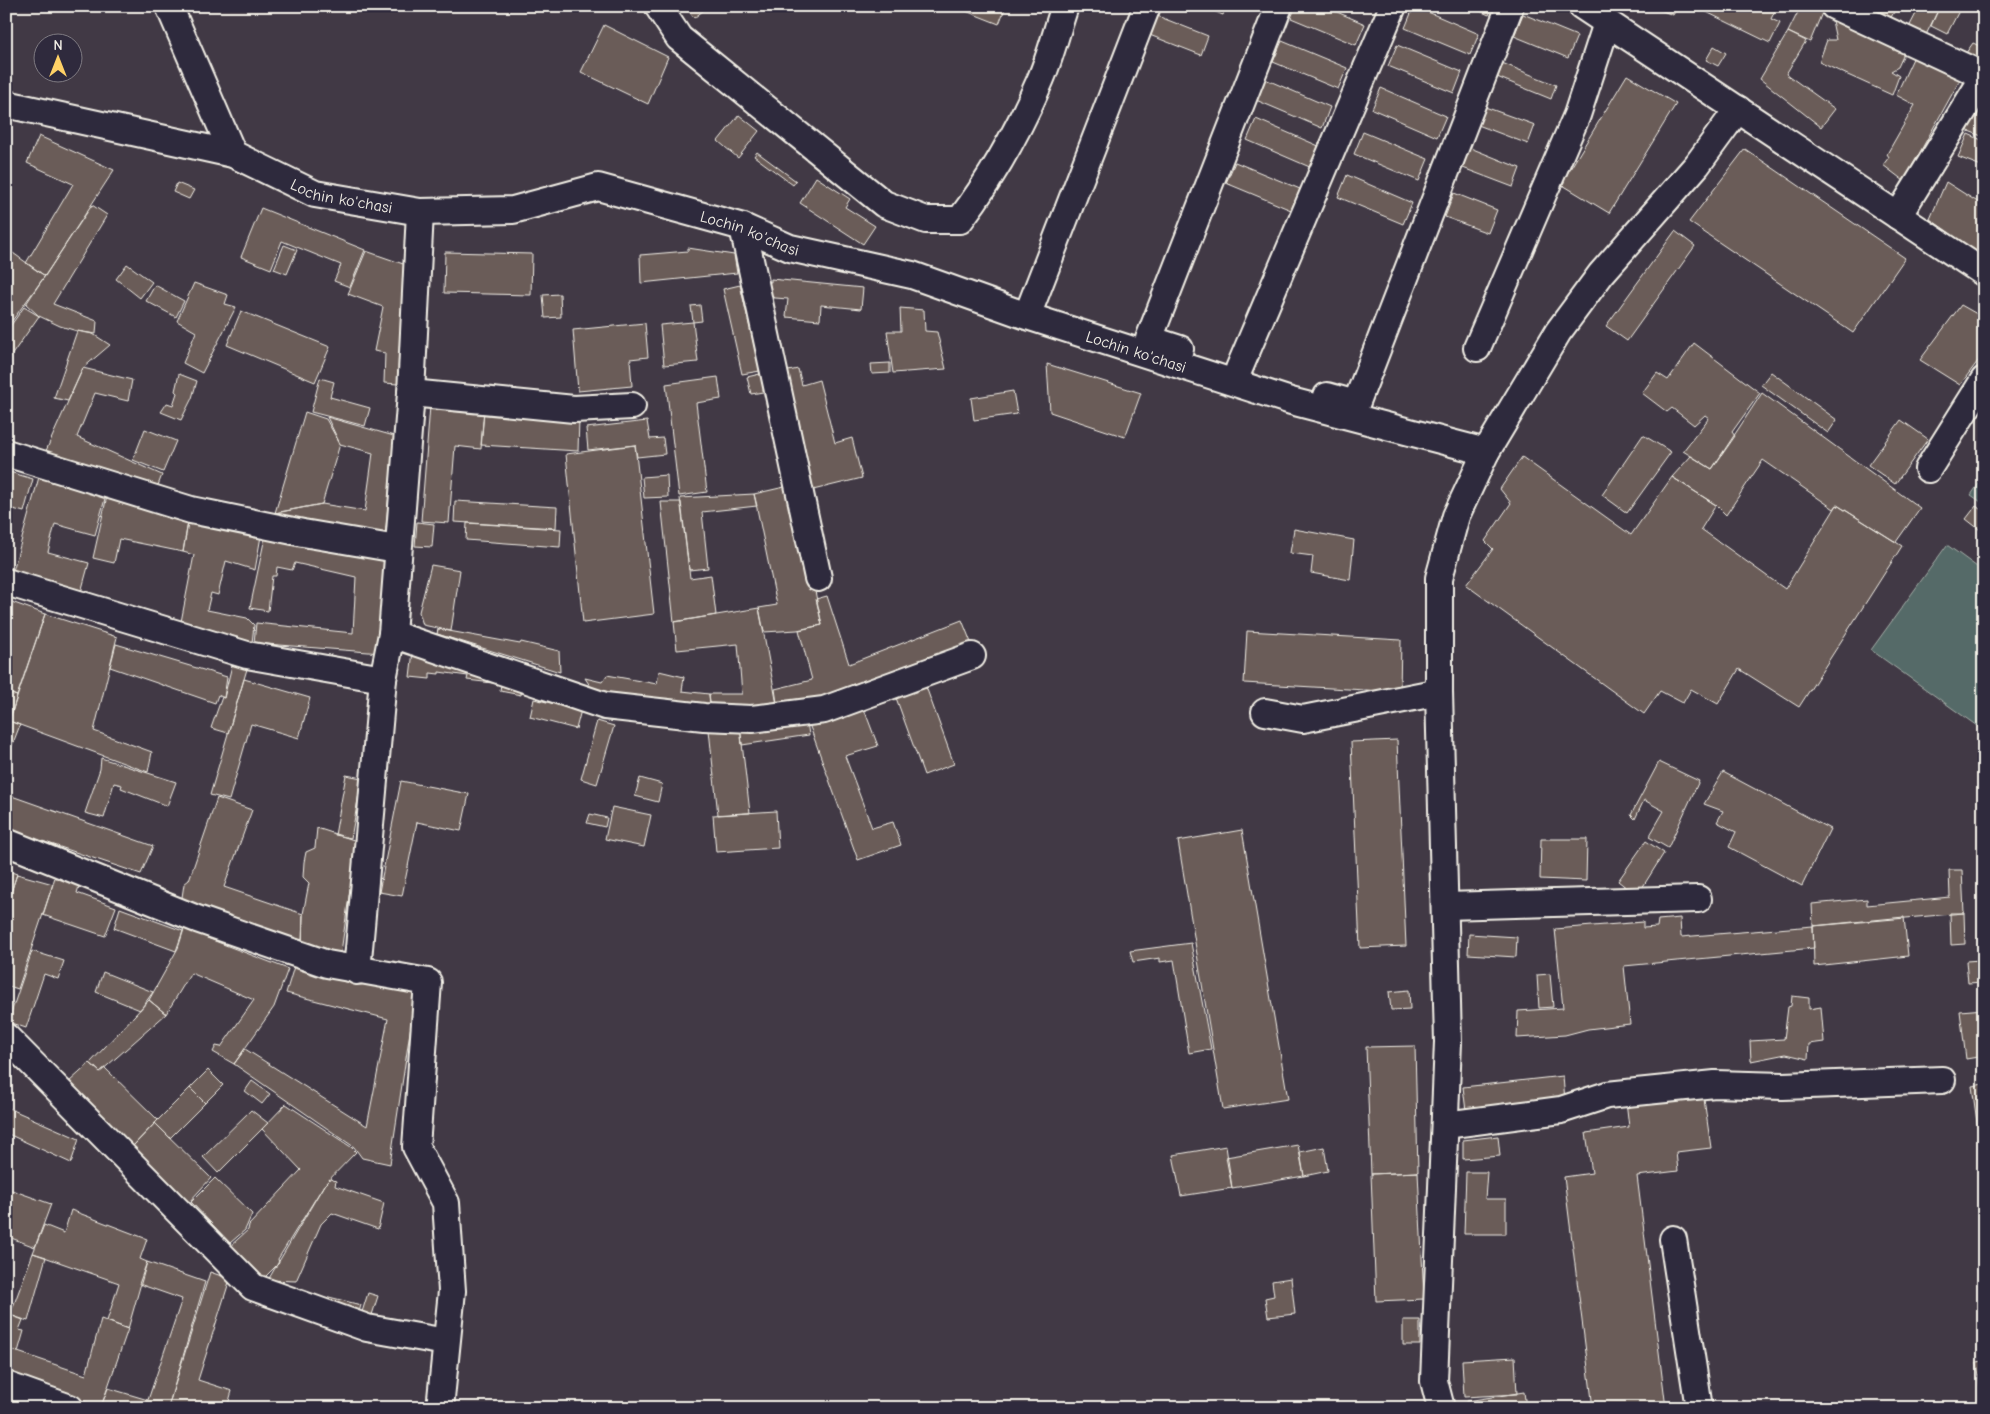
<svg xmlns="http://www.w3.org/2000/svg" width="1990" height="1414" font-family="'Comic Neue',sans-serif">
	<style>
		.green { fill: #556b67; stroke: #a4aea8 }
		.building { fill: #6a5c58; stroke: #f4f1e8 }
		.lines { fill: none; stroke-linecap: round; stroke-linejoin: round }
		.minor-casing { stroke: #f4f1e8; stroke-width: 30 }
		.minor { stroke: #2f2a3d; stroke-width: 26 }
		.labels { text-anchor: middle; stroke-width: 4.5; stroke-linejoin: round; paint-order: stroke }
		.street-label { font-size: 16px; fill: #f4f1e8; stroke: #2f2a3d }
	</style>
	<rect width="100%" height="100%" fill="#413945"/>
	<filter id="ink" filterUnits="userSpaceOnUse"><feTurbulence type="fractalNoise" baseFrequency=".02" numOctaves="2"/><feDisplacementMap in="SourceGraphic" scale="10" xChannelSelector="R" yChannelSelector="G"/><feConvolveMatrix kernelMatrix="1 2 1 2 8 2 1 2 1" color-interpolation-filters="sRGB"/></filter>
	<g filter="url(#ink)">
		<path class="green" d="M1984,476v28l-13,-9z
			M1947,545l37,27v159l-113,-81z"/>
		<path class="building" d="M685,6h24l-15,12z
			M953,6h53l-7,18z
			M1201,6h25l-3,9z
			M1296,6h27l42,18 -9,21 -65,-27z
			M1414,6l65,28 -9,21 -65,-27z
			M1468,6h25l-4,9z
			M1650,6h28l-5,9z
			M1694,6h83l-6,13 9,4 -10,20z
			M1801,6l23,2 -14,34 -22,-10z
			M1872,6h25l-11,21 -20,-9z
			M1920,6h20l-16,33 -17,-8z
			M1940,6l21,1 -14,27 -16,-8z
			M1830,11l71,33 2,12 -5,11 -7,4 8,5 -7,19 -73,-33 8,-22h9z
			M1523,14l54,22 -9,22 -54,-22z
			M1155,15l53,21 -7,19 -54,-21z
			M604,25l64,32 -20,47 -67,-32z
			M1788,32l18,9 -20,33 49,35 -14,18 -61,-48z
			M1282,41l65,27 -9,21 -65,-27z
			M1973,43l9,4 2,-2v20l-23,-5z
			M1397,45l65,27 -8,21 -66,-27z
			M1714,46l12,7 -8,13 -12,-6z
			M1916,52l45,26 -57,103 -21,-16 6,-8 -2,-3 28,-49 -19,-10z
			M1502,63l54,22 -5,14 -54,-22z
			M1627,75l49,29 -67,109 -48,-29z
			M1265,79l65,28 -8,21 -66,-28z
			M1381,88l65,28 -9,21 -65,-28z
			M1984,89v48l-18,-7z
			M1485,107l50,18 -7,19 -50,-19z
			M739,115l20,16 -21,27 -20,-17z
			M1256,119l65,28 -9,21 -65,-28z
			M1363,132l65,27 -9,22 -65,-27z
			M1968,134l16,7v26l-26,-10z
			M39,136l75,34 -69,106 -19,-13 47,-79 -46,-21z
			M1463,145l57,23 -7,19 -58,-22z
			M1745,149l160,109 -52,75 -164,-111z
			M757,152l39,29 -3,4 -39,-29z
			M1235,162l65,27 -9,21 -65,-27z
			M1347,175l65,28 -9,21 -65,-27z
			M816,177l34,22 -5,8 30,19 -12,18 -63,-41z
			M1946,182l38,24v42l-5,6 -49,-35z
			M177,183l17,7 -5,9 -16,-7z
			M1454,193l43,17 -9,23 -43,-16z
			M92,205l15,10 -54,89 44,17 -1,13 -19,-3 -17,-5 -21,-10 -13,-12z
			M261,208l104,42 -15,37 -16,-6 7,-16 -59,-24 -11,28 -30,-12z
			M1675,231l20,15 -68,95 -21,-15z
			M284,245l13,5 -10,24 -13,-5z
			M6,248l39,28 -39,53v-41l4,-5 -4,-3z
			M688,248l46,7 3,18 -96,10 -1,-28 48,-4z
			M366,251l43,15 -11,118 -14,-1 1,-30 -11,-2 9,-44 -35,-13z
			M445,252l87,2 -1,41 -87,-2z
			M127,264l25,18 -12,16 -24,-19z
			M771,279l92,9 -2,21 -40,-4 -1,15 -34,-3 2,-18 -25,-2 1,-16 7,1z
			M194,283l34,12 -3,9 11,3 -34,66 -19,-10 13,-31 -19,-11z
			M155,285l29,16 -8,16 -30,-16z
			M740,285l20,86 -18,3 -19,-85z
			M560,294l1,23 -16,1 -2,-23z
			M700,305l2,16 -9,1 -2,-16z
			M1961,305l23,13v35l-24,32 -40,-25z
			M24,307l15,9 -33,47v-31z
			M900,308l24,2 1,21 12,1 9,37 -53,4 -6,-42h14z
			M241,311l89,36 -15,35 -88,-37z
			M693,322l5,40 -34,3 -4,-40z
			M645,323l3,34 -18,2 2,27 -54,5 -5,-61z
			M77,331l16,3 17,11 -27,23 -15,33 -14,-3z
			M1694,343l66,50 -28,39 3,4 -23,33 -29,-18 26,-33 -4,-3 -11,10 -22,-17 -5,4 -25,-19 15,-20 11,7z
			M890,363v10l-18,1 -1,-10z
			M1047,364l94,29 -16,44 -75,-25z
			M83,368l49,12 -4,21 -33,-8 -18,44 85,38 -7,18 -110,-40z
			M798,369l4,16 17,-5 16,63 17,-5 10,40 -49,12 -24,-97 -10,-20z
			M1771,372l66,48 -9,13 -67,-48z
			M764,373l5,18 -18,3 -4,-17z
			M179,374l18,7 -5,17 -11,22 -20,-8 6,-9 6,2 4,-12 -2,-2z
			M718,377l3,22 -25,4 11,89 -28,4 -13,-112z
			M320,378l14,4 -4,15 40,11 -5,18 -54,-14z
			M1013,391l4,23 -43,6 -3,-22z
			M1762,393l158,115 -24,34 -59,-37 -3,4 -71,-49 -37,55 -10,-10 -44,-28 19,-21 21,13z
			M430,406l54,4 -3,39 -26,-3 -6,77 -28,-2z
			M484,410l95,8 -1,33 -97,-6z
			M305,412l21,7 14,25 -18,60 -47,9z
			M327,417l67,19 -9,103 -110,-26 47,-9 43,7 8,-58 -33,-9z
			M1901,420l27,19 -33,45 -27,-19z
			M647,421l3,18 13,-1 2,16 -28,3 -2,-12 -47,5 -2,-22z
			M145,429l31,12 -13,31 -30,-12z
			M1643,435l28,17 -44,61 -25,-18z
			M635,445l19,169 -71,9 -17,-169z
			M1522,457l109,78 41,-58 44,28 -15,24 84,60 52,-84 65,41 -103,161 -60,-38 -21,35 -27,-15 -8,14 -23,-12 -16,23 -178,-129 27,-36 -8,-8 26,-38 -11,-14z
			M6,471l27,8 -9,33 -18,-5z
			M667,475l1,22 -24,1 -2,-21z
			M39,477l67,18 -11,40 -40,-11 -7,28 41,11 -9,33 -69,-18z
			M793,485l29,140 -25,5 -33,2 -5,-24 18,-3 -23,-111z
			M754,494l3,12 -55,6 6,56 -19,2 -9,-72z
			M107,496l82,20 -6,36 -64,-13 -5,24 -21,-5z
			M455,501l102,6 -1,21 -102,-6z
			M661,502h20l9,76 21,-3 5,40 -42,7z
			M1976,506l8,6v21l-18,-14z
			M189,516l72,20 -6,34 -29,-9 -8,34 -7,-2 -4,17 40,8 7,7 -2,18 -72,-16 14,-72 -11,-3z
			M417,522l17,2 -2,23 -17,-1z
			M467,523l94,6 -1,18 -94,-7z
			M1294,529l60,11 -4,40 -39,-7 2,-17 -23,-3z
			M265,537l99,15 -1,5 21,4 -3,92 -127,-10 2,-20 97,10 3,-56 -61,-14 -3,7 -15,-3 -1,9h-4l-4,35 -18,-3z
			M431,565l29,5 -9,61 -28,-6 -4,-13z
			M827,596l22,68 113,-44 12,30 -196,60 -3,-21 37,-9 -13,-50 23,-5 -6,-26z
			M6,600l39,14 -28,82 -11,-4v-28l6,-20 -6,-2z
			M759,608l19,102 -67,4 -2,-20h33l-4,-50 -61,6 -3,-28z
			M45,614l72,23 -23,94 58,21 -4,20 -139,-51z
			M438,629l82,15 1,-2 38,9 1,21 -123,-38z
			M1247,631l154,9 -1,52 -156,-9z
			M116,644l111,33 -3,21 -6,-3 -3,8 -105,-36z
			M413,651l110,29 -2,15 -21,-4 1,-7 -34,-4 1,-4 -29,-4v2l-9,-1v6l-20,-2z
			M232,665l15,4 -19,64 -17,-5 11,-31 2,1z
			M659,671l25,6 -2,14 27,3 2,20 -115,-19 -11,-17 17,4 5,-7 50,9z
			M244,679l66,19 -11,40 -48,-14 -22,76 -19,-5z
			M925,684l29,80 -30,11 -29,-80z
			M6,692l11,4 -8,25 11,4 -14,36z
			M534,699l47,11 -5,19 -46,-12z
			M864,709l14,37 -33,10 27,72 21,-6 8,23 -43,15 -49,-136z
			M806,716l3,19 -67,10 -2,-19z
			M597,721l17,5 -17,58 -16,-5z
			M740,726l10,87 -32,2 -9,-85z
			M1397,740l9,206 -46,2 -9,-206z
			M101,758l75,24 -9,24 -46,-18 1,-3 -8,-2 -10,35 -19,-5 15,-44z
			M1659,762l40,19 -31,67 -19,-11 15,-26 -20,-11 -9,19 -4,-4z
			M1723,772l107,57 -28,57 -73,-39 7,-15 -19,-10 6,-11 -19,-7z
			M346,775l16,3 -11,60 -16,-3z
			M640,778l22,6 -4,18 -23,-6z
			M401,781l68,13 -8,37 -44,-9 -15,74 -23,-4z
			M6,794l147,52 -12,28 -135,-45z
			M217,798l35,12 -28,77 79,27 -1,31 -121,-41 3,-20 5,-4z
			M612,807l39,8 -7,32 -39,-8z
			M776,811l2,37 -62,4 -3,-37z
			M590,814l17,4 -2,9 -18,-4z
			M317,828l40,13 -17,118 -38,-14 1,-31 6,-31 -6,-6 1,-15 2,-10 9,-4z
			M1242,830l46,269 -65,10 -45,-268z
			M1541,839h46l-1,42 -46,-2z
			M1646,841l18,12 -27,43 -19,-15z
			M6,870l11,4 -11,33z
			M1949,870h13l2,43 -151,13 -1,-22 55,-5v6l83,-8z
			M17,874l36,10 -35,105 -12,-4v-78z
			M56,874l24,9 -3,10 39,14 -11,29 -62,-21z
			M120,908l63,23 -7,20 -62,-23z
			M1950,913h14l1,31 -14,1z
			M1904,917l4,39 -94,10 -1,-40z
			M1680,918l1,19 132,-11 1,22 -190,18 6,58 -42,5 -23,6 -48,3 1,-27 45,-3 -8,-79 88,-7v6l14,-1 1,-7z
			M185,926l23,8 -1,4 81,31 -14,38 -40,57 -21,-12 3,-6 5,1 33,-47 -63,-27 -25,41 -17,-14 29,-52z
			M1469,934l48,3 -1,20 -48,-3z
			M1191,943l20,106 -22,4 -15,-93 -14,2v-4l-27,4 -3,-11z
			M32,951l32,10 -6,18 -14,-5 -18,54 -18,-6z
			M1981,960l2,22 -15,1 -2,-22z
			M295,963l121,29 -26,172 -28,-6 -8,-11 -120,-83 11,-15 122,77 21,-107 -102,-26z
			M103,972l50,20 -13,18 -44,-18z
			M1550,974l3,33 -14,1 -2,-33z
			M1409,990l1,19 -19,1 -2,-18z
			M1792,996l17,2v11l12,-2 3,35 -15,2 -1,15 -22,-5 -35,7 -1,-20 34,-2 4,-32 3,-1z
			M149,1000l17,14 -66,58 -10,-9z
			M1984,1009v47l-18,3 -6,-48z
			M1415,1046l3,126 -47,2 -5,-127z
			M90,1063l10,9 5,-4 53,52 -25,26 -64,-64z
			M208,1070l15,15 -18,18 -15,-15z
			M1563,1076l2,25 -99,10 -3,-24z
			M252,1081l18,13 -8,10 -17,-13z
			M1984,1084v74l-2,1 -10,-73z
			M190,1088l15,15 -35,35 -15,-15z
			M1703,1092l8,56 -35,4 2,19 -41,5 29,232h-73l-29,-231 28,-4 -6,-40 43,-6 -3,-26z
			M286,1104l65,43 5,5 -32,33 -46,74 1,4 -17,17 -33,-33 19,-17 1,-5 52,-55 -39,-41z
			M6,1107l73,32 -8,24 -65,-30z
			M251,1110l17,13 -50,50 -15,-16z
			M155,1123l56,55 -22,24 -56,-56z
			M1498,1136l2,20 -37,3v-19z
			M1298,1145l6,31 -72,12 -6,-31z
			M1226,1146l6,42 -51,8 -8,-41z
			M1324,1147l4,24 -24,5 -4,-24z
			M1418,1172l6,127 -48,2 -5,-127z
			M1466,1172h21l-2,27h21v35h-42z
			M215,1178l37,36 -7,16 -15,13 -39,-41z
			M330,1179l6,2 -1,5 49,17 -6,26 -46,-16 -11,11 -25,57 -28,-1 56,-95z
			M6,1188l45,16 -16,43 -29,-11z
			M71,1210l76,29 -7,20 7,3 -19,67 -21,-8 12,-38 -86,-30 11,-28 20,8z
			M33,1253l13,4 -18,64 -18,-6z
			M147,1262l58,20 -36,122 4,4 -72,-1 7,-19 40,12 34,-101 -43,-15z
			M210,1272l20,7 -32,101 34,11 -5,17h-46l-12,-4z
			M1291,1278l4,36 -27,3 -3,-19 9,-2 -2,-15z
			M368,1293l10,3 -6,19 -10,-3z
			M329,1297l32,8 -4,14 -32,-8z
			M10,1315l13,5 -4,10 5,1 -6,21 -12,-4v-20z
			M101,1319l27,10 -27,78 -95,-32v-27l80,27z
			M1403,1320h17v25h-17z
			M1515,1357l2,37 -53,3 -2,-37z
			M1984,1361v47h-1l-6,-46z
			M1524,1392l2,16h-58l-1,-7z"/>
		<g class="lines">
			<g class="minor-casing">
				<g id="minor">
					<path d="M169,6l64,148"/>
					<path d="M658,6l21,32 205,166 42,16h34c32,-42 58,-89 79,-137 11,-24 17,-51 26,-77"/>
					<path d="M1582,6l402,267"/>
					<path d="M1834,6l150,70"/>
					<path id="s1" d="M6,104l227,50 82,40 105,18 93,-2 85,-23 145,40 47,21 122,27 115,41 264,85 195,51"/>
					<path d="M1898,216l86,-139"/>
					<path d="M743,227l75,351"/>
					<path d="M1027,316l120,-310"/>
					<path d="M1477,348l100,-233 30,-92"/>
					<path d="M1180,349l-31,-10 130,-333"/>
					<path d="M1239,369l154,-363"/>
					<path d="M411,393l163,16 58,-3"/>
					<path d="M1327,396l29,8 154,-398"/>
					<path d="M6,453l185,57 112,23 94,16"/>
					<path d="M1928,469l56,-89"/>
					<path d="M6,582l241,73 136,24"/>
					<path d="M392,634l213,72 99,11 48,2 72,-9 148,-54"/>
					<path d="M1265,712l38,7 136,-27"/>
					<path d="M6,842l191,77 130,45 101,18 -12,165 30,56 6,88 -12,117"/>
					<path d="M1446,906l252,-7"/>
					<path d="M357,971l26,-292 9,-45 19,-241 9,-181"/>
					<path d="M6,1037l247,250 114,41 79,14"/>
					<path d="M1445,1125l116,-15 46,-15 108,-11 68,2 159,-6"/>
					<path d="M1673,1239l26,169"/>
					<path d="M6,1385l64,23"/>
					<path d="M1441,1408l-7,-27 14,-339 -9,-350v-114l17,-62 30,-64 72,-120 43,-58 96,-109 41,-56"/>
				</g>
			</g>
			<use href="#minor" class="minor"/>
		</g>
	</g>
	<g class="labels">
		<g class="street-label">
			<text dy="6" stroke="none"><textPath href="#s1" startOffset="350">Lochin ko'chasi</textPath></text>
			<text dy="6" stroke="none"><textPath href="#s1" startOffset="770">Lochin ko'chasi</textPath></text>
			<text dy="6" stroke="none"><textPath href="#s1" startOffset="1175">Lochin ko'chasi</textPath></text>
		</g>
	</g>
	<rect width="1990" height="1414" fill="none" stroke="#2f2a3d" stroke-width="25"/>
	<rect x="12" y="12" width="1965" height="1389" fill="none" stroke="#f4f1e8" stroke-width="2" filter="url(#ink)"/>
	<g transform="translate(58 58)"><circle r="24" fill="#2f2a3d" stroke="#7e7a81"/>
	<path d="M0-4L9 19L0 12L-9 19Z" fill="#ffd166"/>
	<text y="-8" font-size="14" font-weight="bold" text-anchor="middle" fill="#f4f1e8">N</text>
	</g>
</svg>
